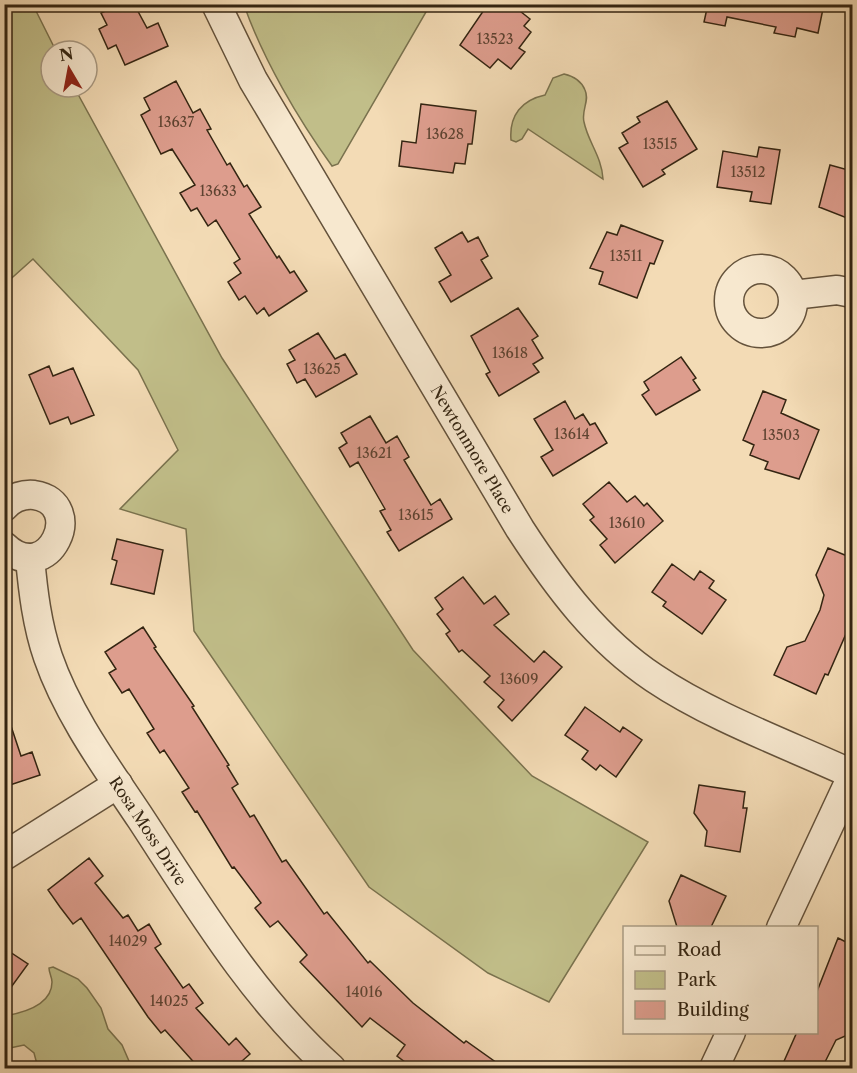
<svg xmlns="http://www.w3.org/2000/svg" width="857" height="1073" font-family="'Libre Caslon Text',serif">
	<style>
		.green { fill: #c1be89; stroke: #7a724e; stroke-width: 1.5 }
		.building { fill: #dd9d8d; stroke: #342512; stroke-width: 1.5 }
		.lines { fill: none; stroke-linecap: round; stroke-linejoin: round }
		.minor-casing { stroke: #64523b; stroke-width: 31 }
		.minor { stroke: #f7e8cf; stroke-width: 28 }
		.labels { text-anchor: middle; stroke-width: 4.5; stroke-linejoin: round; paint-order: stroke }
		.number-label { font-size: 14px; fill: #5e4331 }
		.street-label { font-size: 16px; fill: #342512; stroke: #f7e8cf }
	</style>
	<rect width="100%" height="100%" fill="#f3dbb5"/>
	<filter id="stains"><feTurbulence type="fractalNoise" baseFrequency=".00333" numOctaves="4"/><feColorMatrix values="0 0 0 0 .2 0 0 0 0 .09 0 0 0 0 .02 0 0 0 .5 -.17"/></filter>
	<radialGradient id="worn" r=".72"><stop offset=".6" stop-color="#630" stop-opacity="0"/><stop offset="1" stop-color="#630" stop-opacity=".3"/></radialGradient>
	<path class="green" d="M5,4l28,1 23,46h-5v36h23l148,271 191,292 119,126 116,66 -99,160 -61,-29 -119,-86 -175,-256 -8,-102 -66,-20 58,-59 -40,-80 -105,-111 -28,25z
		M244,5h183l-1,7 -88,152 -6,2c-34,-47 -69,-107 -88,-161z
		M564,74c9,2 17,6 21,16 5,11 -4,20 -1,32 4,20 18,35 19,57l-75,-50 -6,10 -6,3 -5,-2c-2,-25 11,-40 34,-45l8,-17z
		M53,967l25,12 9,9 14,20 7,21 14,16 10,23h-94l-4,-15 -10,-8 -19,4v-33c17,-3 47,-10 47,-34 0,-5 -3,-9 -3,-14z"/>
	<path class="building" d="M121,4h13l13,24 11,-5 10,23 -43,19 -9,-20 -8,4 -9,-20 8,-4 -6,-12z
		M488,4h23l19,15 -6,7 7,6 -12,16 6,4 -14,17 -13,-10 -8,9 -30,-23z
		M708,4h116l-6,29 -21,-5 -2,9 -21,-4 2,-6 -49,-10 -2,9 -21,-4z
		M176,81l17,32 7,-4 11,20 -4,1 20,35 3,-2 14,24 3,-2 14,22 -12,7 28,44 2,-2 11,17 4,-2 13,20 -38,25 -5,-8 -7,6 -12,-18 -6,4 -11,-18 13,-9 -7,-10 6,-4 -24,-39 -8,6 -11,-18 -6,3 -11,-18 15,-8 -23,-36 -11,5 -20,-39 9,-5 -6,-12z
		M667,101l30,48 -35,21 3,4 -22,13 -24,-39 9,-5 -6,-10 18,-11 -3,-5z
		M421,104l55,7 -4,33h-4l-3,20 -10,-1 -2,10 -54,-7 3,-25 14,2z
		M759,147l21,3 -9,54 -21,-3 2,-9 -35,-5 6,-36 34,6z
		M830,165l22,6v49l-33,-13z
		M621,225l42,16 -9,23 -4,-1 -13,35 -38,-14 4,-12 -13,-4 17,-36 10,3z
		M462,232l6,10 10,-5 10,19 -7,4 11,18 -41,24 -12,-20 12,-7 -16,-27z
		M518,308l20,28 -6,4 11,18 -10,6 6,8 -40,24 -13,-22 4,-2 -19,-36z
		M318,333l17,26 10,-5 12,20 -41,23 -11,-18 -8,4 -10,-19 8,-4 -6,-10z
		M681,357l15,21 -3,2 7,10 -44,25 -14,-20 7,-5 -5,-8z
		M49,366l4,10 20,-8 21,47 -23,9 -3,-7 -18,7 -21,-49z
		M763,391l23,9 -5,13 38,17 -20,49 -34,-10 3,-7 -18,-7 4,-10 -11,-5z
		M565,401l10,18 8,-5 7,11 5,-2 12,20 -54,33 -12,-19 12,-7 -19,-31z
		M370,416l16,27 11,-7 12,21 -5,3 27,45 9,-6 12,20 -53,32 -12,-19 4,-2 -11,-19 5,-2 -27,-47 -8,5 -11,-19 8,-5 -6,-10z
		M609,482l18,20 8,-6 9,10 3,-3 16,18 -48,42 -15,-18 7,-6 -17,-19 4,-3 -11,-13z
		M117,539l46,11 -9,44 -43,-10 6,-23 -5,-2z
		M828,548l24,10v62l-24,55 -3,-1 -9,20 -42,-19 13,-28 18,-6 15,-31 4,-15 -8,-20z
		M672,564l22,16 6,-9 14,10 -5,7 17,12 -24,34 -39,-28 3,-4 -14,-10z
		M463,577l21,27 11,-8 14,18 -15,11 40,37 10,-11 18,16 -50,54 -14,-14 6,-7 -20,-18 6,-6 -28,-26 -3,2 -13,-18 4,-3 -13,-17 6,-5 -8,-11z
		M143,627l13,20 -2,1 40,58 -2,1 37,58 -2,1 11,18 -6,4 18,29 4,-2 28,47 4,-2 38,54 3,-2 41,51 2,-2 43,42 51,40 2,-2 38,27h-91l-16,-12 8,-11 -35,-27 -8,9 -62,-65 7,-7 -29,-34 -8,6 -15,-19 6,-5 -27,-36 -2,1 -35,-57 -2,1 -13,-20 7,-4 -25,-38 -4,3 -13,-20 7,-4 -25,-40 -7,4 -13,-20 7,-4 -11,-17z
		M585,707l35,25 3,-5 19,13 -26,37 -16,-12 -4,5 -14,-11 6,-8 -23,-16z
		M4,717h4l13,39 11,-4 8,23 -36,12z
		M699,785l46,7 -2,16h4l-7,44 -35,-6 2,-15 -13,-18z
		M89,858l14,18 -8,7 28,35 5,-3 10,16 11,-7 12,20 -6,4 28,40 6,-4 14,19 -7,5 33,37 7,-7 14,16 -16,14h-35l-34,-38 -4,3 -13,-16 -67,-99 -8,6 -13,-17 -12,-17z
		M681,875l45,21 -15,31h-34l-8,-26z
		M838,938l14,7v88l-16,7 -14,28h-41l16,-36h19v-38z
		M4,948l24,16 -24,33z"/>
	<g class="lines">
		<g class="minor-casing">
			<g id="minor">
				<path id="s1" d="M216,4l37,76 267,449c37,57 77,111 134,149 58,39 135,67 198,96"/>
				<circle cx="761" cy="301" r="32"/>
				<path d="M793,295l44,-5 15,3"/>
				<path d="M4,507c8,-9 18,-13 30,-12 54,8 15,94 -30,51"/>
				<path id="s2" d="M30,558c3,33 7,67 18,99 20,58 59,111 93,162 57,87 112,179 190,249"/>
				<path d="M4,856l114,-72"/>
				<path d="M781,928l71,-152"/>
				<path d="M714,1068l17,-36"/>
			</g>
		</g>
		<use href="#minor" class="minor"/>
	</g>
	<g class="labels">
		<g class="number-label">
			<text x="495" y="44">13523</text>
			<text x="176" y="127">13637</text>
			<text x="445" y="139">13628</text>
			<text x="660" y="149">13515</text>
			<text x="748" y="177">13512</text>
			<text x="218" y="196">13633</text>
			<text x="626" y="261">13511</text>
			<text x="510" y="358">13618</text>
			<text x="322" y="374">13625</text>
			<text x="572" y="439">13614</text>
			<text x="781" y="440">13503</text>
			<text x="374" y="458">13621</text>
			<text x="416" y="520">13615</text>
			<text x="627" y="528">13610</text>
			<text x="519" y="684">13609</text>
			<text x="128" y="946">14029</text>
			<text x="364" y="997">14016</text>
			<text x="169" y="1006">14025</text>
		</g>
		<g class="street-label">
			<text dy="6" stroke="none"><textPath href="#s1" startOffset="514">Newtonmore Place</textPath></text>
			<text dy="6" stroke="none"><textPath href="#s2" startOffset="302">Rosa Moss Drive</textPath></text>
		</g>
	</g>
	<rect width="857" height="1073" fill="none" stroke="#f3dbb5" stroke-width="24"/>
	<rect x="6" y="6" width="845" height="1061" fill="none" stroke="#342512" stroke-width="3"/>
	<rect x="12" y="12" width="833" height="1049" fill="none" stroke="#342512" stroke-width="1.5"/>
	<rect x="623" y="926" width="195" height="108" fill="#f7e8cf" stroke="#a99a83" stroke-width="1.5"/>
	<rect x="635" y="946" width="30" height="9" fill="#f7e8cf" stroke="#a99a83" stroke-width="1.5"/>
	<text x="677" y="956" font-size="18" fill="#342512">Road</text>
	<rect x="635" y="971" width="30" height="18" fill="#c1be89" stroke="#a99a83" stroke-width="1.5"/>
	<text x="677" y="986" font-size="18" fill="#342512">Park</text>
	<rect x="635" y="1001" width="30" height="18" fill="#dd9d8d" stroke="#a99a83" stroke-width="1.5"/>
	<text x="677" y="1016" font-size="18" fill="#342512">Building</text>
	<g transform="translate(69 69) rotate(350)"><circle r="28" fill="#f7e8cf" stroke="#a99a83" stroke-width="1.5"/>
	<path d="M0-4.5L10 22L0 15L-10 22Z" fill="#8f2418"/>
	<text y="-9" font-size="16" font-weight="bold" text-anchor="middle" fill="#342512">N</text>
	</g>
	<rect width="100%" height="100%" filter="url(#stains)"/>
	<rect width="100%" height="100%" fill="url(#worn)"/>
</svg>
